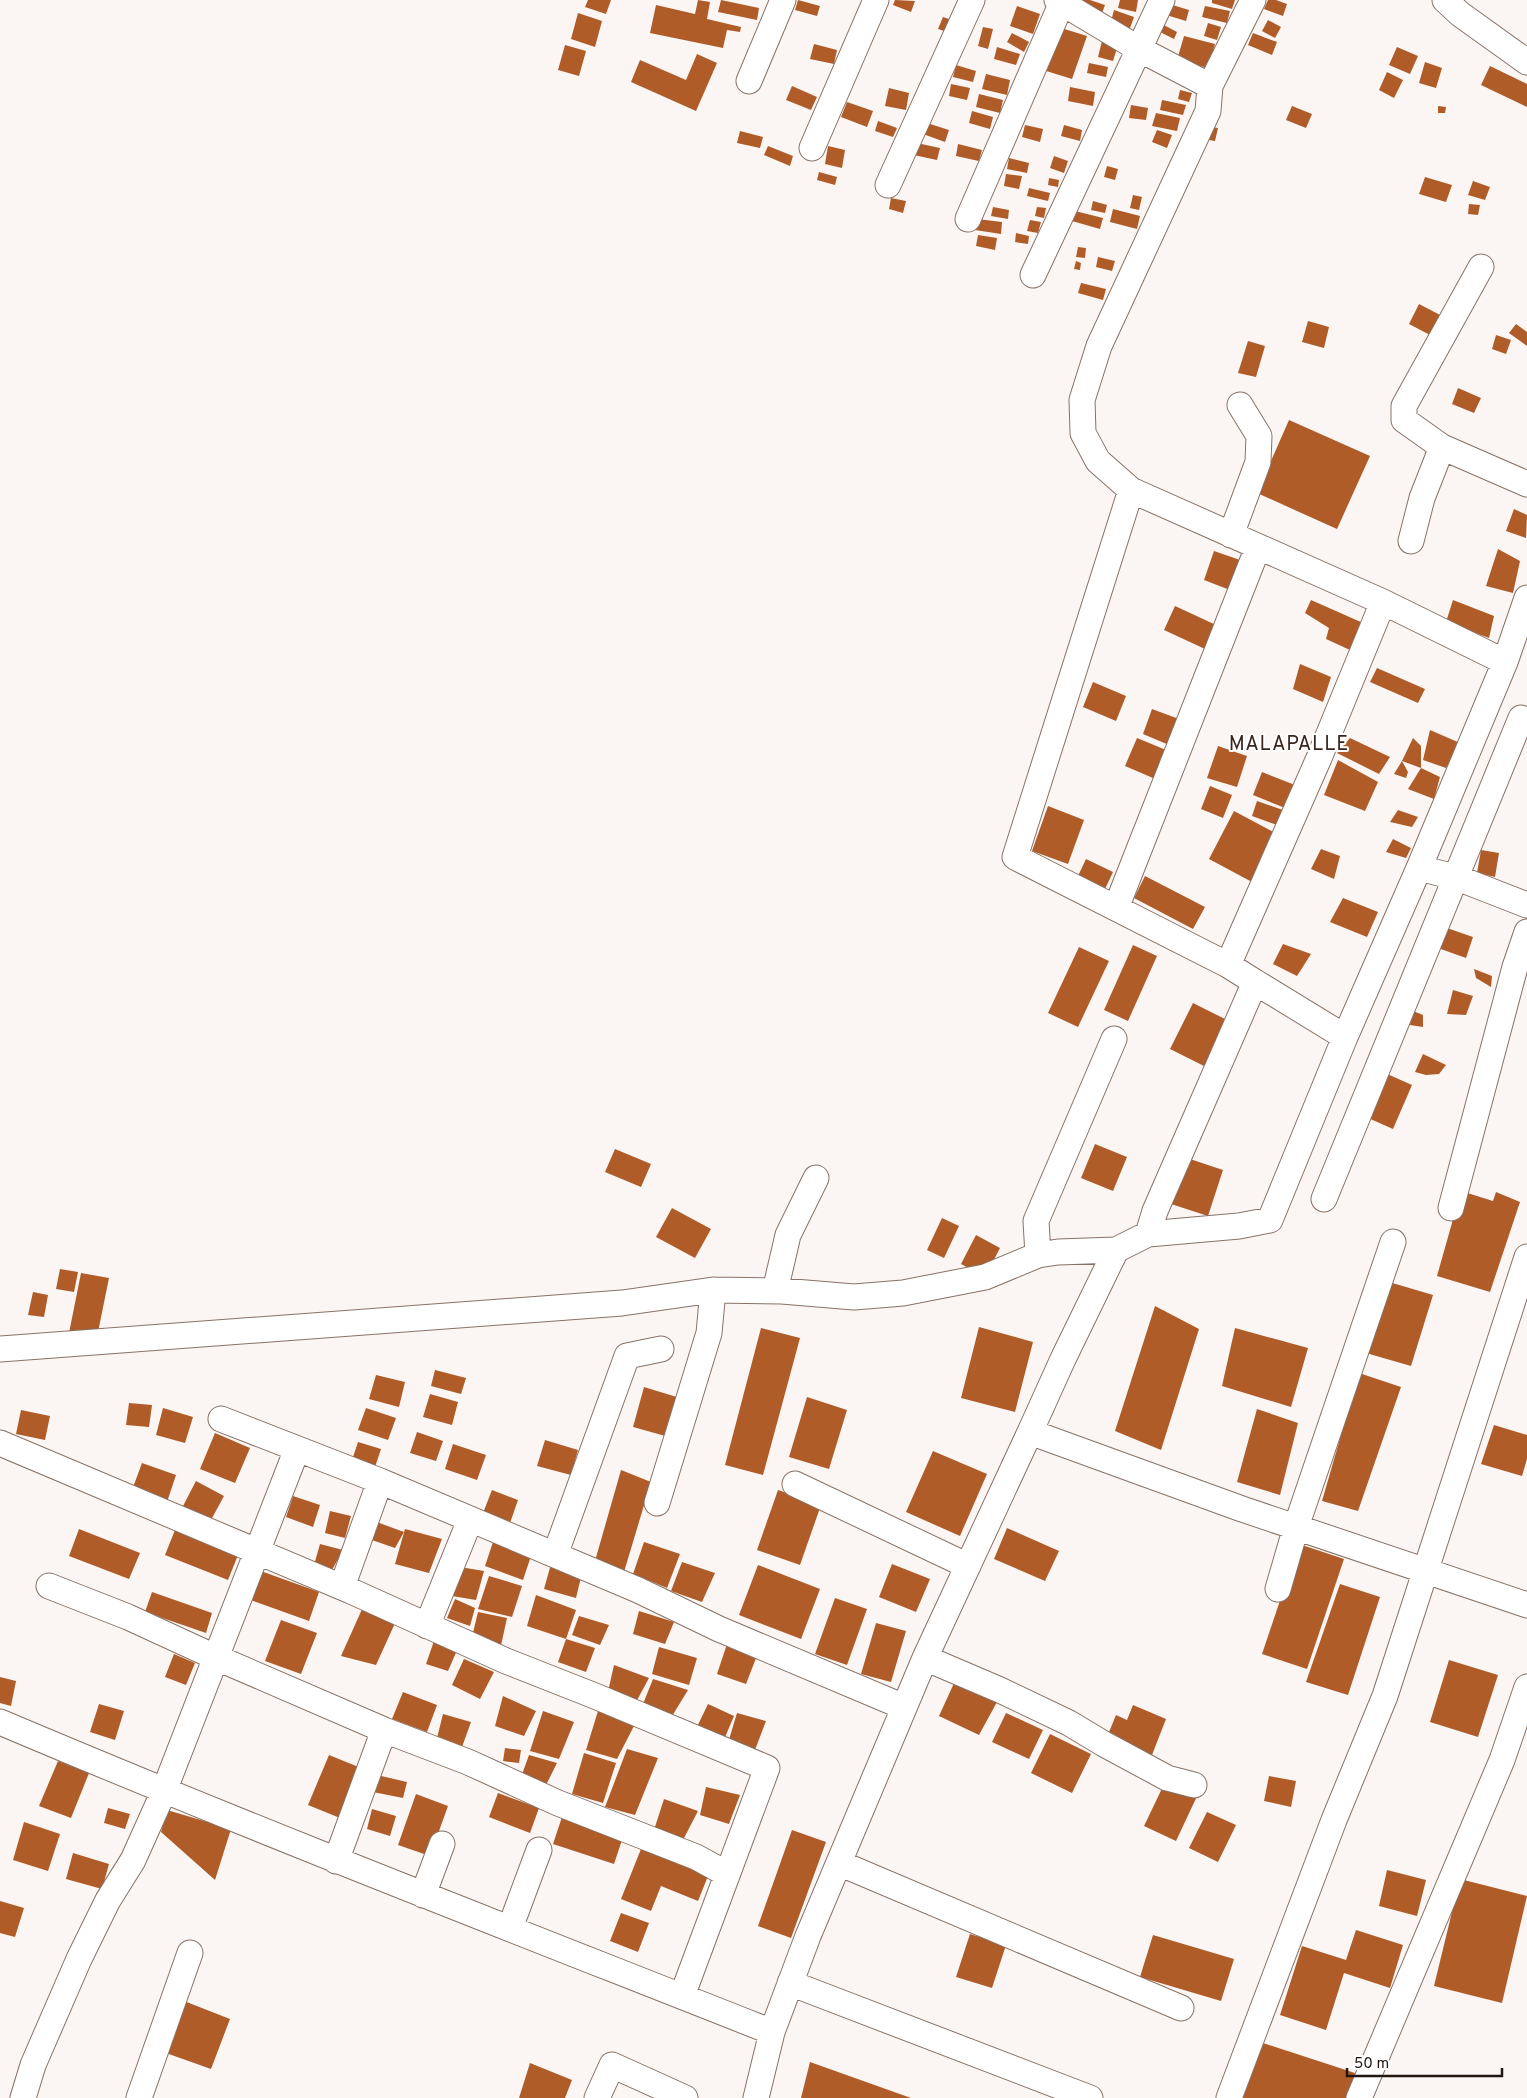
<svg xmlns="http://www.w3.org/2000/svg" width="1527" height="2098" font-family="Overpass,sans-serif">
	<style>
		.building { fill: #af5c29 }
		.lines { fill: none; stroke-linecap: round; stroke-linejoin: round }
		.street-casing { stroke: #887266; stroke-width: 27 }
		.street { stroke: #fff; stroke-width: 25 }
		.labels { text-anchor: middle; stroke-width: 4; stroke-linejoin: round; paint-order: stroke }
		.quarter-label { font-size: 20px; letter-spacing: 1px; fill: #38261c; stroke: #fff }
	</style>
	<rect width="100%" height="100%" fill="#fbf6f3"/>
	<path class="building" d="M588,0h23l-5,14 -21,-7z
		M698,0l12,2 -3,17 34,8 -1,5 -13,-2 -4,18 -73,-15 6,-28 39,9z
		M721,0l38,8 -2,12 -39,-8z
		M798,0l22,6 -3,10 -22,-6z
		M895,0l20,1 -4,11 -18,-7z
		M1078,0h12l15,5 -4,11z
		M1120,0h18l-2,12 -18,-4z
		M1212,0h23l-3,9 -20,-6z
		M1268,0h8l11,4 -4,12 -19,-7z
		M1166,3l23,7 -3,11 -23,-7z
		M1017,6l23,8 -7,20 -23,-8z
		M1205,6l25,5 -3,12 -25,-6z
		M1114,10l20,7 -5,14 -19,-6z
		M578,13l24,8 -7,26 -24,-8z
		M943,17l6,2 -5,12 -6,-2z
		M1268,20l13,7 -6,11 -13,-7z
		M1160,23l17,9 -3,7 -18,-9z
		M1208,23l13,4 -4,13 -13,-4z
		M983,27l10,2 -5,20 -10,-3z
		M1058,27l29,9 -15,43 -29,-9z
		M1012,33l17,9 -5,10 -17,-10z
		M1253,33l24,9 -5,13 -24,-10z
		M1184,36l31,8 -7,24 -31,-8z
		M1102,41l16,4 -5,16 -15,-4z
		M814,44l23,6 -3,14 -24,-5z
		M565,45l21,6 -7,25 -21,-6z
		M997,47l23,7 -4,11 -22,-6z
		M1397,47l21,9 -8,18 -21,-9z
		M697,54l20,9 -21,48 -65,-29 9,-22 46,20z
		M1425,62l17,6 -6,20 -17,-5z
		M1089,63l19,4 -2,10 -19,-4z
		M956,65l20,6 -3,11 -20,-5z
		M1490,66l37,18v23l-46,-22z
		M1387,72l16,8 -9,18 -15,-8z
		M986,74l24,6 -3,15 -25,-6z
		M951,84l19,4 -3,12 -18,-4z
		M792,86l25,11 -6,13 -25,-10z
		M1070,87l25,5 -2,14 -25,-5z
		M889,88l20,5 -3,17 -21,-4z
		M1180,90l12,3 -3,9 -11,-3z
		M979,94l24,6 -3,13 -24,-6z
		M1162,100l24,5 -3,10 -23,-5z
		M847,102l26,9 -6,16 -26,-10z
		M1131,105l17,3 -2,12 -17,-2z
		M1292,106l20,8 -6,14 -20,-8z
		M1438,106l8,1 -1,6h-7z
		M972,111l21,6 -3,12 -21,-6z
		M1156,113l24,5 -3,13 -25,-5z
		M878,121l19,7 -4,9 -18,-6z
		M927,123l22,7 -4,12 -22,-8z
		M1025,125l18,4 -3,13 -18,-5z
		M1064,125l18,5 -2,11 -19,-5z
		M1211,127l7,1 -3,13 -6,-1z
		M1157,130l15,5 -5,13 -15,-6z
		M740,131l23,6 -3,11 -23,-5z
		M912,142l28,6 -3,12 -28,-6z
		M958,144l24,6 -3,11 -23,-5z
		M768,146l25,10 -3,10 -26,-11z
		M828,146l17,4 -3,18 -17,-4z
		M1054,156l14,5 -4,12 -14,-5z
		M1009,158l20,5 -2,10 -20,-4z
		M1107,166l11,3 -3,11 -11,-3z
		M819,172l18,5 -2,8 -18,-5z
		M1006,174l16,2 -3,13 -15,-3z
		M1425,177l27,8 -6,17 -27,-8z
		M1049,178l10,2 -1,7 -10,-2z
		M1473,181l17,6 -5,13 -17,-5z
		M1029,188l21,5 -2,8 -21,-5z
		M1133,195l9,2 -3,13 -9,-2z
		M891,198l15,3 -3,12 -14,-4z
		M1093,201l14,4 -2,8 -14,-3z
		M1469,204l11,1 -2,10 -10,-1z
		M993,207l16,3 -1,9 -17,-3z
		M1037,207l9,1 -2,10 -9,-2z
		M1113,209l27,7 -3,13 -27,-7z
		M1075,211l28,7 -3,11 -28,-8z
		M977,219l25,3 -1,12 -26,-4z
		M1030,220l11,2 -3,11 -11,-2z
		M1016,233l13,3 -1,8 -13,-2z
		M978,235l19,3 -2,12 -19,-4z
		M1078,247l8,1 -1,10 -9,-1z
		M1098,257l17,4 -3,10 -16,-4z
		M1076,261l5,2 -1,7 -6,-1z
		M1081,283l25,6 -3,11 -25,-7z
		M1419,304l23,12 -10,20 -23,-12z
		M1308,321l21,6 -5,21 -22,-6z
		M1516,324l11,8v14l-18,-13z
		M1496,335l15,5 -5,14 -14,-5z
		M1248,341l17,5 -9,31 -18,-4z
		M1458,388l23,10 -7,15 -22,-9z
		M1289,420l81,36 -33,73 -80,-36z
		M1514,509l13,6 -1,23 -20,-7z
		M1498,549l22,12 -7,32 -27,-7z
		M1214,551l26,9 -10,30 -26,-10z
		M1311,600l52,23 -13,27 -24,-11 3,-11 -24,-15z
		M1453,600l41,16 -5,22 -43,-16z
		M1175,606l41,19 -11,24 -41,-19z
		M1300,664l31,13 -8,25 -30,-13z
		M1377,668l48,21 -7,14 -48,-21z
		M1093,682l33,14 -10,25 -33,-14z
		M1152,709l27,10 -10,26 -26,-11z
		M1430,730l30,13 -14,25 -23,-8z
		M1137,738l29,12 -13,28 -28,-12z
		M1350,738l40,19 -11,17 -42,-21z
		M1413,738l8,8v22l-19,-7z
		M1218,746l29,10 -10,31 -30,-9z
		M1338,760l40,22 -13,29 -41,-16z
		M1402,761l6,11 -2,6 -12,-4z
		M1421,768l19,9 -6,22 -26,-10z
		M1262,772l33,13 -10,23 -32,-13z
		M1210,786l22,9 -9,23 -22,-9z
		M1257,801l26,9 -6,15 -25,-9z
		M1048,806l36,14 -16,44 -36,-13z
		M1398,810l20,7 -6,10 -22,-5z
		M1234,811l43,23 -25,48 -43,-23z
		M1393,839l18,9 -5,10 -20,-6z
		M1321,849l19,7 -6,23 -23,-10z
		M1481,850l18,3 -4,24 -18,-4z
		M1086,859l27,13 -8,17 -27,-13z
		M1145,876l60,31 -12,22 -59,-31z
		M1343,898l35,14 -11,25 -37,-15z
		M1444,927l29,10 -7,21 -28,-10z
		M1283,944l28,10 -14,22 -24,-12z
		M1133,945l24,11 -29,65 -24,-11z
		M1079,947l30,14 -31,66 -30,-14z
		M1474,969l18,7 -1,11 -15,-9z
		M1453,990l20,6 -7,19 -19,-1z
		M1193,1003l36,18 -23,46 -36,-18z
		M1413,1011l10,4v12l-13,-2z
		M1423,1054l23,11 -7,9 -13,1 -11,-3z
		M1385,1073l27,12 -19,44 -27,-12z
		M1095,1144l32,13 -14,34 -32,-13z
		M615,1149l36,15 -10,23 -36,-15z
		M1187,1158l36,12 -15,46 -37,-12z
		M1461,1191l32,10 3,-9 24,10 -30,90 -53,-16z
		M672,1208l39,21 -16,29 -39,-21z
		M942,1218l17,8 -15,32 -17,-8z
		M976,1235l24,13 -15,29 -24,-13z
		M60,1269l18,3 -4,20 -18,-3z
		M81,1273l28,5 -13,64 -28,-4z
		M1389,1282l44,13 -22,71 -45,-13z
		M33,1292l15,3 -4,22 -16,-2z
		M1155,1306l44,23 -38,121 -46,-19z
		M979,1327l54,15 -18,70 -54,-14z
		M761,1328l39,10 -37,137 -38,-10z
		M1235,1328l73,20 -17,59 -69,-21z
		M435,1370l31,8 -5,16 -30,-8z
		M1359,1373l42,14 -43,124 -36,-10z
		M376,1375l29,7 -6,25 -30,-8z
		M644,1387l36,11 -11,39 -36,-10z
		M430,1394l28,8 -6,23 -29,-8z
		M807,1397l40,13 -18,59 -40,-12z
		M129,1403l23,2 -3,22 -23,-2z
		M163,1408l30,9 -8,26 -29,-8z
		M366,1408l30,10 -8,22 -30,-10z
		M1257,1409l41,14 -18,72 -43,-13z
		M21,1410l29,6 -5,24 -29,-6z
		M1494,1425l33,10v24l-5,17 -41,-12z
		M417,1432l26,9 -7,20 -26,-8z
		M215,1433l35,15 -15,35 -35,-14z
		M545,1440l33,10 -7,25 -34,-9z
		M358,1442l23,7 -7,21 -23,-7z
		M453,1444l33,11 -9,25 -32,-11z
		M933,1451l54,23 -27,62 -54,-24z
		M142,1463l34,12 -9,27 -35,-12z
		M621,1470l30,12 -27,90 -29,-11z
		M196,1481l28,15 -13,24 -28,-14z
		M492,1490l26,10 -8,23 -27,-10z
		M778,1490l43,15 -21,60 -43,-15z
		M293,1496l27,9 -7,22 -27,-10z
		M330,1511l21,5 -6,22 -20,-5z
		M374,1521l30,11 -9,16 -26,-9z
		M1007,1528l52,23 -14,30 -51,-22z
		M79,1529l61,24 -11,26 -60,-23z
		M405,1529l37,10 -13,34 -34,-9z
		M175,1530l63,25 -10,25 -63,-25z
		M494,1539l38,14 -9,27 -38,-14z
		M644,1542l36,12 -13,34 -34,-14z
		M320,1544l23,6 -11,20 -18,-5z
		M1299,1544l45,15 -37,110 -45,-15z
		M682,1562l33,11 -13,29 -31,-11z
		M551,1564l31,9 -6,25 -32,-9z
		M892,1564l38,15 -14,33 -37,-15z
		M758,1565l62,24 -19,50 -62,-24z
		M460,1567l24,4 -8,29 -24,-4z
		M258,1570l61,22 -10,29 -61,-22z
		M489,1576l33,10 -10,31 -34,-8z
		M1340,1584l40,13 -32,98 -42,-13z
		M152,1592l60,21 -6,20 -61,-21z
		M536,1595l40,15 -10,29 -39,-13z
		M835,1598l32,11 -20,56 -32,-11z
		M455,1599l20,9 -5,18 -23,-8z
		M363,1607l33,14 -20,44 -35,-9z
		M639,1611l35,11 -9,22 -32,-10z
		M478,1612l29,6 -7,32 -29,-9z
		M579,1616l30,9 -9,20 -28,-10z
		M281,1620l36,13 -16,41 -36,-13z
		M876,1623l30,8 -15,51 -30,-8z
		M566,1639l29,9 -9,24 -28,-10z
		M434,1641l24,7 -10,23 -22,-7z
		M727,1644l31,9 -12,31 -29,-10z
		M659,1647l38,11 -8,27 -37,-11z
		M174,1654l21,9 -9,22 -21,-8z
		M464,1659l30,13 -14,27 -28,-14z
		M1449,1660l49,15 -20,62 -48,-15z
		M614,1665l35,13 -14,26 -28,-8z
		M0,1677l16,4 -5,25 -11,-3z
		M653,1679l35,11 -19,31 -28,-12z
		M955,1681l42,21 -18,33 -40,-19z
		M403,1692l34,13 -10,27 -35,-13z
		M503,1696l33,15 -12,25 -29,-10z
		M99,1704l25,7 -9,29 -25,-8z
		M708,1704l26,12 -11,26 -27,-13z
		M1133,1705l33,14 -14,36 -45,-18 9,-22 11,5z
		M543,1711l31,11 -15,37 -29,-8z
		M598,1711l37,13 -18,35 -31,-9z
		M737,1713l29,8 -11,29 -27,-7z
		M1006,1713l37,17 -14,29 -37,-17z
		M443,1714l28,8 -9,25 -25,-9z
		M1050,1734l41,20 -19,39 -41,-20z
		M505,1748l16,2 -2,13 -16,-2z
		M627,1749l31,9 -23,57 -30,-8z
		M584,1753l32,10 -13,40 -31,-9z
		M329,1755l32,13 -21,50 -32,-13z
		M529,1755l28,8 -13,26 -24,-9z
		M58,1761l31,12 -18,45 -32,-12z
		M377,1775l30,7 -4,16 -30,-6z
		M1269,1776l27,5 -5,26 -27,-6z
		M1167,1778l32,14 -23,49 -32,-15z
		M706,1787l34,8 -11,29 -29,-9z
		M498,1793l41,15 -9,25 -41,-16z
		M416,1794l32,12 -18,50 -32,-11z
		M664,1799l34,12 -15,29 -29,-10z
		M108,1808l22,6 -5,15 -21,-6z
		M372,1809l24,7 -6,20 -23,-7z
		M167,1810l64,19 -16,51 -54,-48z
		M1207,1812l29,13 -18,37 -29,-14z
		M562,1817l61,20 -9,27 -61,-20z
		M24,1822l36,12 -12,37 -35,-11z
		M792,1830l34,12 -35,96 -33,-12z
		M643,1844l67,27 -12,30 -37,-15 -10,25 -30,-12z
		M73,1853l36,11 -7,25 -36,-10z
		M1387,1870l39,10 -9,36 -38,-10z
		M1460,1879l67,17 -25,107 -68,-17z
		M0,1901l24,7 -9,29 -15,-4z
		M621,1913l28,10 -11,29 -28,-11z
		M1356,1930l47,15 -13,43 -46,-15 -18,57 -46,-15 22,-69 44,14z
		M970,1934l36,11 -14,43 -36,-11z
		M1153,1935l81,24 -13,42 -81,-24z
		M184,2001l46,18 -19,50 -45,-16z
		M1260,2042l95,31 -8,25h-106z
		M810,2062l101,36h-110z
		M530,2063l42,17 -7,18h-46z"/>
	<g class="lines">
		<g class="street-casing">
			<path id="street" d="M1057,0l82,49 71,37 43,-86
				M1445,0l15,14 67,48
				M749,81l34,-81
				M1210,86l-2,25 -109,235 -17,54 1,33 15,28 33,29 252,112 -64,156 -91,207 27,17
				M812,148l64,-148
				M888,185l84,-185
				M968,219l95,-219
				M1033,275l129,-275
				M1442,447l-38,-27v-14l77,-139
				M1131,490l-116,367 213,108
				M1231,535l27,-73 1,-26 -19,-31
				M1411,541l11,-43 20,-51 85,37
				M1383,602l122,60 -86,206 36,9 72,28
				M1505,662l22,-64
				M1419,868l-74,169 -75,183 -31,6 -91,8 -32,16 -53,109 -33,73 212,77 285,96
				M1116,908l142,-361
				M1114,1039l-78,182 2,34 20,-3 58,-2
				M1324,1199l197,-481
				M1451,1208l64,-241 12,-35
				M1148,1234l7,-23 100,-229 90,55
				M775,1291l13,-56 28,-57
				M0,1349l622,-46 91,-13 69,1 72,6 49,-4 82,-16 53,-22
				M221,1419l159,62 258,109 81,39 185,78
				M0,1443l351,148 155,70 89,35 172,72 -85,228
				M795,1484l173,82
				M657,1503l52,-170 4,-43
				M555,1555l72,-199 34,-7
				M49,1586l79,31 87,40 169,73 84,32 90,41 138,54 31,17
				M342,1587l38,-106
				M1278,1589l18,-62 97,-285
				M427,1626l43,-106
				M925,1658l75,32 69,33 35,21 63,34 27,7
				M0,1722c255,108 514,208 772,310
				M336,1861l48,-131
				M839,1863l342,145
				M423,1895l19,-51
				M510,1928l29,-78
				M790,1983l300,115
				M23,2098l10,-33 46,-106 29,-59 25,-40 31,-69 133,-342
				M139,2098l51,-145
				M597,2098l15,-33 73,33
				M756,2098l16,-66 36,-96 117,-278 105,-226
				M1229,2098l105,-278 51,-124 142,-439
				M1359,2098l143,-338 25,-73"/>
		</g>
		<use href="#street" class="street"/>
	</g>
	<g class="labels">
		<g class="quarter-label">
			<text x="1289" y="750">MALAPALLE</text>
		</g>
	</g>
	<path d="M1347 2068v8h155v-8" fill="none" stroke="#201712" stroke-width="2.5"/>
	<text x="1354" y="2068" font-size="15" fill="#201712" stroke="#ffffff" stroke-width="4" paint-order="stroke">50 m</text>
</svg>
